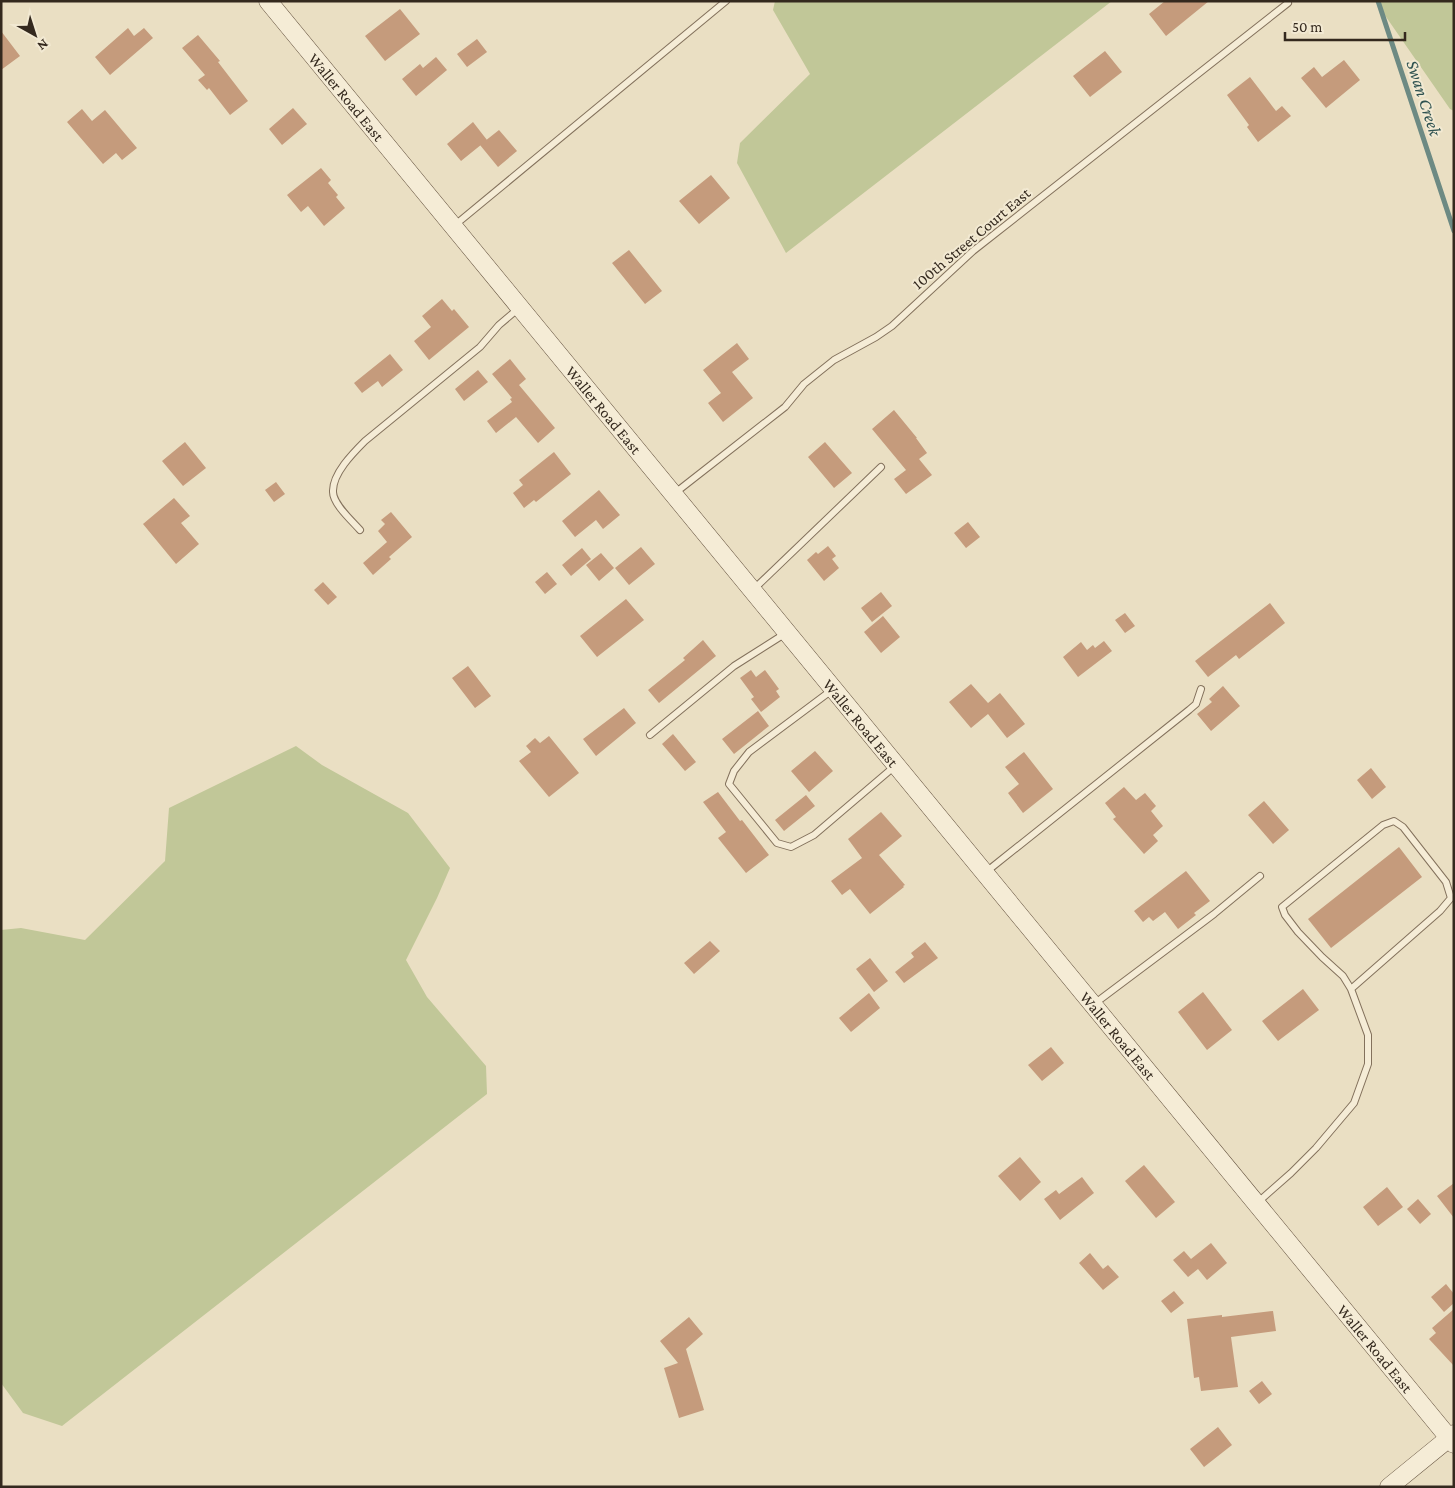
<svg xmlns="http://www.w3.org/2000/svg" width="1455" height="1488" font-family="'Crimson Pro',serif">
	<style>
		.green { fill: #c1c798 }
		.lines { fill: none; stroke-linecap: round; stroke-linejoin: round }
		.stream { stroke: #6d8a83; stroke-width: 5 }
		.building { fill: #c59b7c }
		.lane-casing { stroke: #83715c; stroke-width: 8 }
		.secondary-casing { stroke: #64523f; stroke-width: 19 }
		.lane { stroke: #f5ecd6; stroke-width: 6 }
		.secondary { stroke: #f5ecd6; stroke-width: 18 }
		.labels { text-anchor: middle; stroke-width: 4; stroke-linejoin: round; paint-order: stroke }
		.street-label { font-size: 16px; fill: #34291e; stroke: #f2e9d2 }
		.water-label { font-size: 18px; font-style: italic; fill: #2f5250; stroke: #f2e9d2 }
	</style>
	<rect width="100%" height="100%" fill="#eadfc3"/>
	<path class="green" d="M775,1h337l-326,252 -49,-90 3,-20 70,-69 -37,-64z
		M1375,1h79v110l-4,-2z
		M296,746l26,19 86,48 42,55 -13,30 -31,62 21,37 59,69 1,28 -425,332 -39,-13 -22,-30v-453l20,-2 64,12 80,-79 4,-53z"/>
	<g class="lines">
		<path class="stream" d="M1378,1l76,230"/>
	</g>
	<path class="building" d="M1165,1h44l-43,35 -17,-22z
		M400,9l20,25 -35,27 -20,-25z
		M128,28l6,8 10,-8 9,10 -43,37 -15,-18z
		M1,31l19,25 -19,14z
		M198,35l22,26 -2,1 30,39 -18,14 -21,-27 -2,2 -9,-10 7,-5 -23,-27z
		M477,39l10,13 -20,15 -10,-13z
		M1105,51l17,21 -32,25 -17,-21z
		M436,57l11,13 -31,26 -14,-17 18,-15 3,4z
		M1344,60l16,20 -34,28 -25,-30 13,-11 8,10z
		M1250,77l26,34 6,-5 9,10 -33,26 -11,-15 2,-2 -22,-30z
		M293,108l14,16 -25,21 -13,-16z
		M82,109l10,12 13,-11 32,38 -15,12 -6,-7 -13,11 -36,-42z
		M473,122l14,18 -26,21 -14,-17z
		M499,130l18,21 -19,16 -18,-22z
		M321,168l10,12 -3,3 10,12 -2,2 9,11 -21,18 -16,-20 -7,6 -14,-17z
		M711,175l19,23 -31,26 -20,-23z
		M629,250l33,41 -17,13 -33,-41z
		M442,299l10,12 2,-2 15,18 -40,33 -15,-19 17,-14 -9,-11z
		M737,343l12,16 -17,13 21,26 -30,24 -15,-19 13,-10 -18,-23z
		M390,354l13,16 -21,17 -4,-6 -16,12 -8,-10z
		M510,359l16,20 -7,6 36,43 -17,15 -22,-26 -20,16 -9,-12 25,-19 -2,-3 2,-1 -20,-24z
		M478,370l10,12 -24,19 -9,-12z
		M894,410l23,28h-1l11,15 -8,6 13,16 -26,19 -12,-15 12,-9 -34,-41z
		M185,442l21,26 -23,18 -21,-25z
		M825,442l27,31 -18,15 -26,-31z
		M554,452l17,22 -35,28 -2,-2 -10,8 -11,-15 10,-8 -4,-5z
		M276,482l9,12 -11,8 -9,-12z
		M599,490l21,25 -17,14 -7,-9 -21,17 -13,-16z
		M174,498l16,18 -9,7 18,21 -23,20 -33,-40z
		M391,512l21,25 -23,20 2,2 -18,16 -10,-12 24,-21 -9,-11 7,-7 -4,-4z
		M968,522l12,15 -14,11 -12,-15z
		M828,546l8,10 -4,3 7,9 -15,13 -17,-21 9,-8 2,2z
		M641,547l14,17 -26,21 -14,-17z
		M582,548l9,11 -20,17 -9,-11z
		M601,553l13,15 -15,13 -13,-16z
		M547,572l10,12 -12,10 -10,-12z
		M323,582l14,15 -9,8 -14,-15z
		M881,592l11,14 -20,16 -11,-14z
		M626,599l18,21 -47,37 -17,-21z
		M1270,603l15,20 -46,36 -3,-4 -28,22 -13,-16z
		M1125,613l10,13 -10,7 -10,-13z
		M883,616l17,21 -19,16 -17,-21z
		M703,640l13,16 -57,47 -11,-13 37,-30 -2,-2z
		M1104,641l8,10 -34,26 -15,-20 18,-15 6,8 6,-5 2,3z
		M468,666l23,30 -16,12 -23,-30z
		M751,670l5,7 9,-7 14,19 -3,2 4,6 -19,15 -10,-13 3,-2 -14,-19z
		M971,684l17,19 12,-10 25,31 -18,14 -19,-24 -17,14 -22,-26z
		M1223,686l17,20 -29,25 -14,-17 15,-12 -3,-3z
		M624,708l12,15 -40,33 -13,-17z
		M758,711l11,15 -35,28 -12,-15z
		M673,734l23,28 -11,9 -23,-27z
		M549,736l30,37 -30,24 -30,-36 12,-9 -5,-6 9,-8 5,5z
		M815,751l18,20 -24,21 -18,-21z
		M1024,752l29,37 -30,24 -15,-20 11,-9 -14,-17z
		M1371,768l15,19 -14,12 -15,-19z
		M1124,787l12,13 9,-7 11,13 -5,5 12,15 -10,9 5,6 -14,13 -31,-35 3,-2 -11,-14z
		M718,792l22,29 2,-1 27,35 -23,18 -28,-35 8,-6 -23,-30z
		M806,795l9,11 -31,25 -9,-11z
		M1264,801l25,29 -16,14 -25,-29z
		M881,812l21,24 -23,19 26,30 -2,1 1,1 -34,27 -20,-25 -8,6 -11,-14 31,-23 -14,-19z
		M1399,847l23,30 -91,71 -23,-29z
		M1186,871l24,30 -16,12 2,2 -18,14 -13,-17 -12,9 -4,-4 -6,5 -9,-11z
		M710,941l10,10 -26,23 -10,-11z
		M925,942l13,16 -34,25 -9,-11 19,-15 -3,-4z
		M870,958l18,23 -14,11 -18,-23z
		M1303,989l16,21 -41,31 -16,-20z
		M1203,992l29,38 -25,20 -29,-38z
		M869,993l11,15 -29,24 -12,-14z
		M1051,1047l13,16 -22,18 -14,-16z
		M1020,1157l21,25 -21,19 -22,-25z
		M1144,1165l31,37 -19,16 -31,-37z
		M1082,1177l12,16 -34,27 -16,-21 12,-9 3,4z
		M1454,1183v35l-17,-22z
		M1387,1187l16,20 -25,19 -15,-19z
		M1418,1199l13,15 -11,10 -13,-15z
		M1211,1243l16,20 -20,17 -9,-11 -10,8 -15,-17 11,-9 7,8z
		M1090,1253l13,16 5,-4 11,12 -16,13 -24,-27z
		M1446,1284l8,10v9l-10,9 -13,-15z
		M1174,1291l10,12 -13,10 -10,-12z
		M1454,1309v57l-25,-27 7,-6 -4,-5z
		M1273,1311l3,20 -45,6 7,50 -37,4 -2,-14 -5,1 -7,-59 35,-4v2z
		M689,1317l14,17 -17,15 18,61 -25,8 -15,-50 14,-5 -18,-22z
		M1262,1381l10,13 -13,10 -10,-13z
		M1218,1427l14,18 -28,22 -14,-18z"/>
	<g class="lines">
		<g class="lane-casing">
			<path id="lane" d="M455,225l271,-224
				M675,493l110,-86 19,-23 30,-24 42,-23 16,-11 81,-75 315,-248
				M360,530c-8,-9 -27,-26 -27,-38 -1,-18 20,-39 32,-51l115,-94 19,-22 20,-17
				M754,589l127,-122
				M832,690l-83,62 -15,19 -5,13 48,59 14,4 23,-12 81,-69
				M650,735l84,-69 52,-33
				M986,872l203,-162 7,-6 5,-15
				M1094,1004l120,-90 46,-38
				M1257,1203l34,-30 25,-25 38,-45 14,-39v-29l-17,-46 -8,-13 -21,-19 -24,-25 -13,-17 -3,-8 101,-82 11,-4 9,6 43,55 5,16 -11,13 -89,78"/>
		</g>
		<g class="secondary-casing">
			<g id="secondary">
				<path id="s1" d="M268,1l1186,1443"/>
				<path d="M1389,1487l65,-53"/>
			</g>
		</g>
		<use href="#lane" class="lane"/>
		<use href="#secondary" class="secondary"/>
	</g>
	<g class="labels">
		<g class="street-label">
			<text dy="6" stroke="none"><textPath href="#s1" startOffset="124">Waller Road East</textPath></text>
			<text transform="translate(971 238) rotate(-40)" y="6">100th Street Court East</text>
			<text dy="6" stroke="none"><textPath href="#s1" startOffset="529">Waller Road East</textPath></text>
			<text dy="6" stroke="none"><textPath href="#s1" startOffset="934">Waller Road East</textPath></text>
			<text dy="6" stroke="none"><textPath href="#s1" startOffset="1339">Waller Road East</textPath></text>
			<text dy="6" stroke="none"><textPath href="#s1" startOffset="1744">Waller Road East</textPath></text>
		</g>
		<g class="water-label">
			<text transform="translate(1424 98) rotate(72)" y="6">Swan Creek</text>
		</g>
	</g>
	<rect width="1455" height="1488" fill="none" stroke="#34291e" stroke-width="5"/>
	<g transform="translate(35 35) rotate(141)" stroke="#f2e9d2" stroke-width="4" paint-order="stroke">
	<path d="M0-4L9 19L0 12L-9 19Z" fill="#34291e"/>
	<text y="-8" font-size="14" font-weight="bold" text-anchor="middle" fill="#34291e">N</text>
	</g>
	<path d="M1285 32v8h120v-8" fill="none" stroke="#34291e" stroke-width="2.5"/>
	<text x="1292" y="32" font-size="15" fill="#34291e" stroke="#f2e9d2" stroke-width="4" paint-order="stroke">50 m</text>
</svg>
